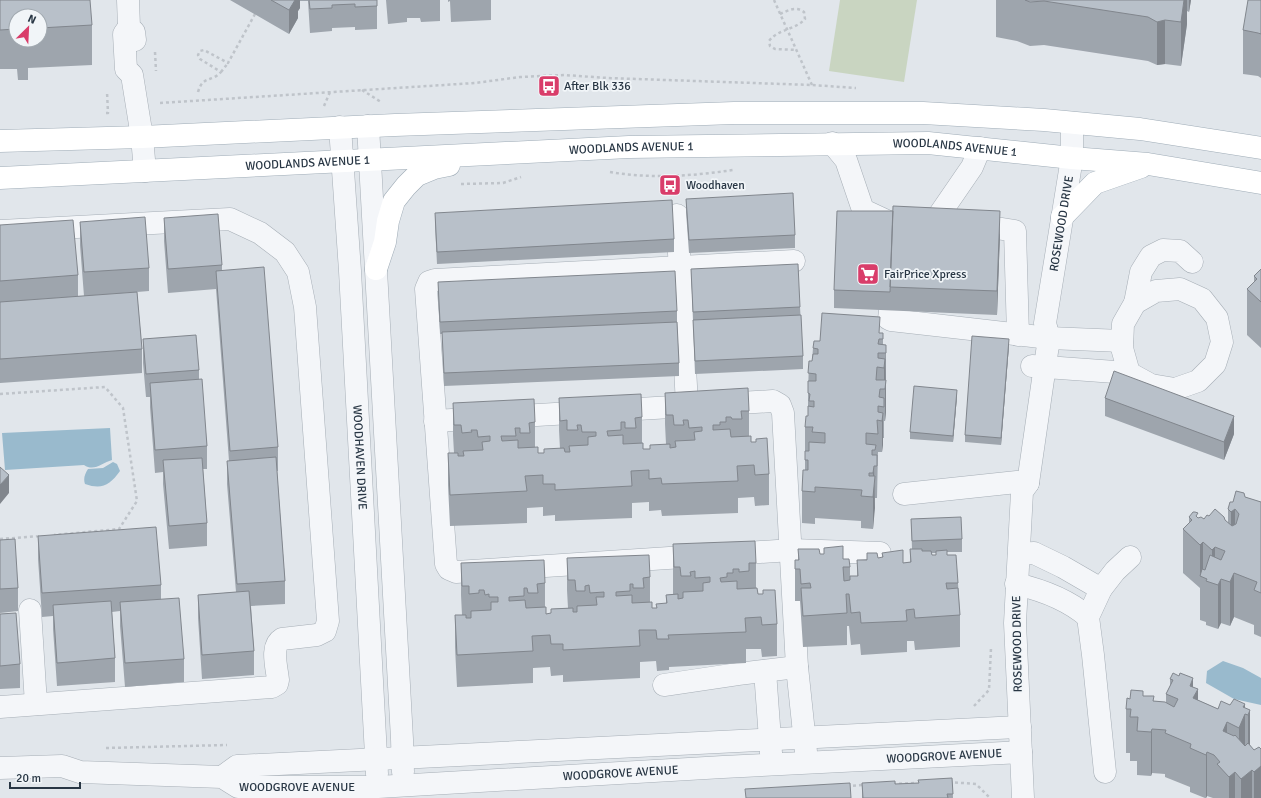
<svg xmlns="http://www.w3.org/2000/svg" width="1261" height="798" font-family="Signika,sans-serif">
	<style>
		.green { fill: #c9d5c1 }
		.water { fill: #99bacd }
		.lines { fill: none; stroke-linecap: round; stroke-linejoin: round }
		.minor-casing { stroke: #a6aeb6; stroke-width: 23 }
		.major-casing { stroke: #9facb7; stroke-width: 23 }
		.path { stroke: #bfc4ca; stroke-width: 2.5; stroke-dasharray: 3 3; stroke-linecap: butt }
		.minor { stroke: #f4f6f9; stroke-width: 22 }
		.major { stroke: #fff; stroke-width: 22 }
		.wall { fill: #9ea5ad; fill-rule: evenodd }
		.shaded-wall { fill: #81868d }
		.building { fill: #b8c0c9; stroke: #81868d }
		.labels { text-anchor: middle; stroke-width: 3.5; stroke-linejoin: round; paint-order: stroke }
		.poi-label { font-size: 12px; fill: #283644; stroke: #f1f5f8; text-anchor: start }
		.street-label { font-size: 12px; fill: #283644; stroke: #f1f5f8 }
	</style>
	<rect width="100%" height="100%" fill="#e1e6eb"/>
	<path class="green" d="M840,0h77l-13,82 -75,-11z"/>
	<path class="water" d="M110,428l2,32c-10,3 -18,12 -28,5l-79,5 -3,-37z
		M113,462l4,2 3,7c-10,14 -18,19 -35,13 -2,-6 0,-10 3,-15l15,-1z
		M1223,661l20,7 18,10v27l-27,-6 -28,-16 1,-12z"/>
	<g class="lines">
		<g class="minor-casing">
			<g id="minor">
				<path d="M128,0l1,27 5,5 1,8"/>
				<path d="M129,27l-5,7 2,35 6,6 10,62 3,34"/>
				<path d="M368,126l34,613 1,33"/>
				<path id="s1" d="M340,127l10,144 27,503"/>
				<path d="M832,143l14,17 17,50 30,14 44,-6 35,-51 8,-19"/>
				<path d="M677,215l10,190"/>
				<path d="M971,224l44,7 3,104"/>
				<path d="M0,231l230,-12 30,14 25,19 13,20 7,35 23,314 -3,10 -8,4 -35,4c-12,7 -5,29 -4,41l-1,4 -5,3 -272,20"/>
				<path d="M794,261l-359,19 -6,2 -3,7 20,275 3,5 7,3 336,-22 88,3"/>
				<path d="M1180,289l22,10 15,19 5,24 -7,22 -17,17 -23,8 -24,-4 -22,-12 -7,-25 1,-24 12,-21 21,-12z"/>
				<path d="M1135,303l6,-31 10,-16 12,-6 17,1 12,11"/>
				<path d="M890,311l-1,8 2,1 158,18 73,3"/>
				<path d="M1032,366l97,7"/>
				<path d="M435,421l338,-20 7,4 3,8 14,254 9,85"/>
				<path d="M904,494l113,-12 11,1"/>
				<path d="M1019,554l15,-1 29,14 38,22"/>
				<path d="M1016,584c26,6 51,15 72,33"/>
				<path d="M30,610l6,94"/>
				<path d="M765,671l6,82"/>
				<path d="M664,685l74,-11 59,-7"/>
				<path id="s2" d="M0,768l62,-2 18,6 142,5 16,10h140l345,-20 298,-15"/>
				<path d="M1105,772l-12,-117 -5,-38 13,-28 14,-18 15,-14"/>
				<path d="M222,777l15,-11 783,-39"/>
				<path id="s3" d="M1023,798l-8,-175 7,-131 1,-2 5,-7 21,-145 -4,-15 27,-165v-35"/>
			</g>
		</g>
		<g class="major-casing">
			<g id="major">
				<path d="M0,141l142,-4 253,-12 339,-12h189l121,7 96,9 121,19"/>
				<path id="s4" d="M0,178l629,-31 299,-4 144,15 76,6 113,19"/>
				<path d="M1062,217l33,-34 46,-16"/>
				<path d="M376,269l9,-27 3,-21 6,-20 12,-15 11,-11 17,-7 15,-3"/>
			</g>
		</g>
		<path class="path" d="M774,0l38,85
			M780,14c9,-4 16,-8 24,-2l1,7c-10,11 -27,10 -36,22l1,5 5,3 22,1
			M155,52l1,19
			M221,72l7,-9
			M362,90l19,12
			M198,92c5,-17 13,-9 23,-20l-21,-13 -2,-4 2,-4 4,-1 24,13 27,-49
			M160,103l315,-20 45,-6 44,-2 44,3 204,7 44,3
			M324,106l6,-14
			M106,113h2l-1,-21
			M610,172c41,7 83,4 123,-2
			M461,184l42,-1 18,-6
			M0,394l105,-7 18,21 14,93 -18,28 -65,6
			M0,539l41,-3
			M974,706l15,-16 2,-42
			M106,748l121,-3
			M949,782l27,2 14,14
			M893,784l21,-1
			M847,786l17,-1"/>
		<use href="#minor" class="minor"/>
		<use href="#major" class="major"/>
	</g>
	<path class="wall" d="M0,0l92,25v40l-64,3v12h-10l-1,-11h-17zM16,16h24v24h-24z
		M230,0h147v29l-22,1v-3l-23,1v3l-22,2 -2,-32h-8v7l-2,3v7l-9,16z
		M386,0h54v21l-19,1 -1,-4h-13v4l-19,2z
		M448,0h43v20l-40,2 -1,-21 -2,1z
		M996,0h195l-2,12 -2,-1v13l-6,42 -16,-2 -8,1 -9,-4 -104,-16 -14,1 -13,-5 -21,-4z
		M1261,0v78l-3,-2 -15,-2v-44z
		M686,199l109,36v13l-106,5 -3,-41z
		M435,213l239,26v13l-237,12 -2,-39z
		M164,218l58,47v5l56,177v24h-1l8,110v23l-34,2 3,45v24l-52,4 -4,-61v-23l38,-3 -9,-108v-23h2l-13,-172 -48,4 -4,-52z
		M80,222l69,46v23l-12,1 5,57v24l-142,10v-158l78,50v21h6l-4,-51z
		M1000,234l-3,81 -163,-7v-18z
		M691,269l109,38 3,49v13l-108,5z
		M1261,269v79l-14,-13v-46l7,-7v-6z
		M438,282l239,29v11l2,41v13l-235,10 -2,-52h-2l-2,-40z
		M883,333v12h3v67l-1,9h-1v17h-1l-1,14h-4l-1,46h-2l-2,31 -12,-1v-7l-46,-3v6l-13,-1v-32l3,-21v-43l3,-11v-23l1,-32h3l1,-13 7,-7z
		M143,339l56,31v9l8,67v23h-4l4,54v23l-38,3 -6,-65v-12l-8,1 -5,-66v-10h-4l-3,-34z
		M1009,345l-8,100 -36,-3v-7z
		M665,393l84,18v25l2,6 18,32v31l-14,1 -1,-9 -16,1v15l-76,3 -1,-6 -12,1v-9l-17,1v15l-77,3v-6l-12,1v-9l-16,1v15l-77,3 -2,-41v-32h6l-1,-18v-32l82,19v25l3,6h6l16,-4 -1,-19v-32l83,19v26l1,6h7l16,-5 -1,-20z
		M957,396l-4,46 -43,-3v-7z
		M1105,398l129,36 -10,26 -119,-44z
		M1245,497l16,5v135l-7,-3v-9l-20,-8 -4,9 -9,-3 -3,6 -12,-4v-3l-6,-2v-32l-17,-15v-44l6,-6v-6h9v1l6,1 5,-3 16,4 3,3v-14l5,-7z
		M911,519l51,20v13h-15v3l11,28 2,32v32l-45,3 -1,-9h-7v11l-46,3 -1,-11 -9,1 -2,-19h-2v19l-44,2 -3,-46h-5v-41h3v-11l45,10 7,8v9h7v-16l25,-2v-5l21,10 7,-1v-13h2zM932,553h4v2h-4z
		M38,536l123,49v15l23,59v23l-59,5 -5,-61v-15l-8,1 3,46v24l-58,4 -4,-57v-13l-11,1 -4,-58z
		M0,540l18,48v23l-18,2z
		M673,544l83,19v25l2,6 19,30v32l-15,1 -1,-8h-15v14l-77,4v3l-12,1 -1,-10 -16,1v16l-77,4v-7l-12,1 -1,-9 -17,1v15l-76,4 -2,-40v-32h7l-1,-20v-32l84,20v24l1,7 5,-1v-4l17,-1 -1,-18v-32l83,19v25l2,6h4l10,-5v-8l7,-1z
		M0,614l20,50v24l-20,1z
		M1170,679l23,8 5,13 20,9 12,-4 15,3 5,2v35l11,53h-48l-6,-2 -1,2h-1l-15,-6v-5l-25,-10v-3l-13,-1 -1,3 -14,-1v-14h-7v-8h-4v-44l4,-10 13,-3 11,5 12,2v-9l4,-8z
		M952,778l1,20h-91v-15l33,1 23,-1z"/>
	<path class="shaded-wall" d="M295,0h5v8l-2,3v7l-9,16v-24z
		M1184,0h3v24l-6,42v-44z
		M1189,0h2l-2,12z
		M1165,20v44l-8,1v-43z
		M1000,211v23l-3,81v-24z
		M1009,339v6l-8,100v-7z
		M886,345v67l-1,9v-32z
		M885,359v30h-1v-21z
		M957,390v6l-4,46v-6z
		M883,413v32l-1,7v-31z
		M1234,416v18l-10,26v-18z
		M874,466l1,42 -2,21v-56z
		M9,475v18l-9,11v-19z
		M1235,509v44l-4,3v-44z
		M1203,542v35l-3,-1v-31z
		M1215,547v37l-3,-1v-33z
		M1234,573v44l-4,9v-44z
		M1221,579v44l-3,6v-44z
		M1193,678v44l-3,-36z
		M1198,689v44l-5,-35z
		M1245,704v54l-6,13v-43l4,-21z
		M1250,710v44l-2,5v-44z
		M1227,722v44l-4,-35z
		M1152,729v44l-1,3v-44z
		M1207,752v44l-1,2v-43z
		M1261,763v35h-7v-26z
		M1252,770v28h-11v-19z
		M1235,772v26h-6v-21z"/>
	<path class="building" d="M0,0h90l2,25 -52,3v-12h-24v13l-16,1z
		M271,0h24l-6,10z
		M309,0h68v6l-22,1v-3l-23,1v3l-22,1z
		M1025,0h159l-3,22 -16,-2 -8,2 -9,-5 -104,-16 -14,1z
		M1248,0h13v34l-3,-1 -15,-3z
		M18,40h10l-10,1z
		M793,193l2,42 -106,5 -3,-41z
		M672,200l2,39 -237,13 -2,-39z
		M893,206l107,5 -3,80 -107,-4z
		M837,211h56l-3,81 -56,-2z
		M218,214l4,51 -54,4 -4,-51z
		M145,217l4,51 -65,4 -4,-50z
		M73,220l5,55 -78,6v-56z
		M798,264l2,43 -107,5 -2,-43z
		M264,267l14,180 -48,4 -14,-180z
		M1261,269v33l-14,-13 10,-10 -3,-3z
		M675,271l2,40 -237,11 -2,-40z
		M137,292l5,57 -142,10v-57z
		M822,313l58,4 -1,16h4v6h-4l-1,5 8,1v8h-8v5l7,1 -1,9 -7,-1 -1,13h10l-1,9h-5l-1,8 5,1v9l-6,-1v6l5,1 -1,8 -5,-1 1,14 -12,-1v11l10,1 -1,5h-3v5h5v11h-3l-1,7h-4v3h6l-2,21 -12,-1 1,-6 -47,-3v5l-13,-1 1,-21h5v-10h-3v-9h4v-9l16,1v-10l-13,-1 1,-5h-8l1,-11h2v-10l6,1v-6h-5l1,-7 -2,-1v-12h8v-7l-8,-1 1,-12h3l1,-7h5v-5l-5,-1 1,-7h6z
		M801,315l2,41 -108,5 -2,-41z
		M677,322l2,41 -235,10 -2,-41z
		M196,335l3,35 -53,4 -3,-35z
		M972,336l37,3 -8,99 -36,-3z
		M1114,371l120,45 -10,26 -119,-44z
		M202,379l5,67 -52,4 -5,-67z
		M914,386l43,4 -4,46 -43,-4z
		M748,388l1,23h-8l1,8h-10l-1,-2h-5v5h-6v3h-7v5l17,-1 1,8 20,-1v6h5v-3l11,-1 2,36 -14,1 -1,-10 -17,1 1,15 -76,3 -1,-6 -12,1v-9l-18,1 1,15 -77,4v-6h-12v-9l-18,1 2,15 -77,4 -2,-42h10v3h6l-1,-5 20,-1 -1,-8 8,-1v-5l-12,1 -1,-7h-6l1,2 -10,1 -1,-8h-7l-1,-22 81,-4 1,23 -6,1 1,10h-10v-5h-5l1,8h-15l1,5 16,-1v8l20,-1v6h6v-4l20,-1 1,4h5l-1,-6 19,-1v-8l8,-1v-4h-14l-1,-7h-4l1,5h-11v-10l-7,1 -1,-23 82,-4 1,23 -7,1 1,10h-11v-6h-4v8l-14,1 1,5 15,-1v9l20,-1v6h7v-4l20,-1v4l6,-1 -1,-6 20,-1 -1,-8 8,-1v-4l-13,1 -1,-8h-5l1,5h-10l-1,-10h-7l-1,-22z
		M276,457l9,124 -48,3 -10,-123z
		M202,458l5,65 -38,3 -6,-66z
		M0,467l9,8 -9,10z
		M1236,491l8,2 1,4 16,5v91l-7,-3 3,-8 -23,-9 -4,9 -9,-3 -3,6 -12,-4 1,-2 -7,-3 2,-7 3,1 5,-15 11,5 4,-9 -10,-4 -3,3 -9,-8 -3,3 -17,-16 9,-9 -3,-3 4,-5h2l3,1 -2,3 2,2 3,-1 3,2 3,-4 2,1 6,-7 9,8 1,3 7,6 4,-2 3,-10 -4,-5 -4,3 -3,-3 2,-7h3z
		M961,517l1,22 -50,2 -1,-22z
		M156,527l5,58 -119,8 -4,-57z
		M15,539l3,49 -18,1v-49z
		M755,541l1,22h-7v8l-10,1v-3h-6v4h-6v4l-7,1 1,4 16,-1v8l20,-1 1,6h5v-4h12l2,34 -15,1 -1,-8 -16,1 1,14 -78,3 1,4h-12l-1,-9h-17l1,16 -77,4v-6h-12l-1,-9 -18,1 1,15 -76,4 -2,-40h11v3h5v-7l20,-1v-8h7v-5h-9v-3l-4,1 -1,-5h-5v3l-10,1v-8h-7l-1,-23 83,-3 1,23 -8,1 1,9h-10l-1,-5h-3v8l-15,1v4l16,-1 1,8 20,-1v7l5,-1v-4l22,-1v4h4v-6l20,-1 -1,-8h8v-5l-14,1 -1,-8 -4,1v5h-9l-1,-11h-7l-1,-22 82,-3 1,22 -7,1 1,10h-11v-4h-3v7l-14,1v4l16,-1v8l20,-1v6h5l-1,-4 11,-1 -1,-8 12,-1v5l5,-1v-6l20,-1v-8l7,-1v-5l-15,1v-7l-5,1 1,4h-10l-1,-9h-6l-1,-23z
		M843,546v13h6l1,8h-7l1,14 6,-1v-4h8l-1,-16h10v-7h10l1,5 5,-1 -1,-4 21,-3v13l8,-1 -1,-13h12v2h9l1,4h4v-4l11,-1v5h9l2,28h-12l1,6 11,-1 2,27 -45,3 -1,-9 -8,1 1,11 -46,2 -1,-11 -9,1 -2,-19h-3l1,19 -44,3 -2,-28h10l-1,-5 -9,1 -1,-15h-5v-9h4l-1,-11h21l1,5h4v-6z
		M249,591l5,60 -52,4 -4,-60z
		M179,598l5,61 -59,4 -5,-61z
		M111,601l4,57 -58,5 -4,-58z
		M16,613l4,51 -20,2v-52z
		M1173,673l6,3 1,-3 13,5 -3,8 8,3 -5,9 25,11 3,-8 9,4 4,-6 11,5 -2,3 7,3 -2,5 -3,-1 -6,14 -12,-6 -4,9 11,5 1,-1 10,11 3,-3 6,7 5,-3 2,2v17l-7,6 -2,-2 -11,9 -6,-7 -6,5 -12,-13 3,-2 -6,-7 -7,-3 -1,3 -16,-7 1,-4 -26,-11 1,-3 -14,-1 -1,3 -14,-1 1,-14h-8l1,-8h-5l1,-11 3,1 1,-9 12,1v5h11l-1,5 12,1 9,5 4,-8 -12,-5 7,-14 -3,-1z
		M952,778l1,16h-6l1,4h-85l-1,-15 33,-2v3l24,-1 -1,-3z
		M850,783l1,15h-105l-1,-9z"/>
	<defs>
		<g id="bus-square" transform="scale(1.15)"><rect x="-9" y="-9" width="18" height="18" rx="4" fill="#d93d6a" stroke="#f1f5f8"/><path d="M-5-6H5V4H4V6H2V4H-2V6H-4V4H-5ZM-3.5-4V0h7V-4ZM-3.5 1.2v1.5H-2V1.2ZM2 1.2v1.5H3.5V1.2Z" fill="#fff"/></g>
		<g id="supermarket-square" transform="scale(1.15)"><rect x="-9" y="-9" width="18" height="18" rx="4" fill="#d93d6a" stroke="#f1f5f8"/><path d="M-6-5.5h2.5l.6 2H6L4.5 2H-2.5L-4.4-4H-6ZM-1.5 3.2a1.3 1.3 0 1 0 .1 0ZM3 3.2a1.3 1.3 0 1 0 .1 0Z" fill="#fff"/></g>
	</defs>
	<g fill-rule="evenodd">
		<use href="#bus-square" x="549" y="86"/>
		<use href="#bus-square" x="670" y="185"/>
		<use href="#supermarket-square" x="868" y="274"/>
	</g>
	<g class="labels">
		<g class="poi-label">
			<text x="564" y="90">After Blk 336</text>
			<text x="686" y="189">Woodhaven</text>
			<text x="884" y="278">FairPrice Xpress</text>
		</g>
		<g class="street-label">
			<text dy="4" stroke="none"><textPath href="#s4" startOffset="632">WOODLANDS AVENUE 1</textPath></text>
			<text dy="4" stroke="none"><textPath href="#s4" startOffset="956">WOODLANDS AVENUE 1</textPath></text>
			<text dy="4" stroke="none"><textPath href="#s4" startOffset="308">WOODLANDS AVENUE 1</textPath></text>
			<text dy="4" stroke="none"><textPath href="#s3" startOffset="580">ROSEWOOD DRIVE</textPath></text>
			<text dy="4" stroke="none"><textPath href="#s1" startOffset="331">WOODHAVEN DRIVE</textPath></text>
			<text transform="translate(1017 644) rotate(-91)" y="4">ROSEWOOD DRIVE</text>
			<text dy="4" stroke="none"><textPath href="#s2" startOffset="949">WOODGROVE AVENUE</textPath></text>
			<text dy="4" stroke="none"><textPath href="#s2" startOffset="625">WOODGROVE AVENUE</textPath></text>
			<text dy="4" stroke="none"><textPath href="#s2" startOffset="301">WOODGROVE AVENUE</textPath></text>
		</g>
	</g>
	<g transform="translate(28 28) rotate(24)"><circle r="19" fill="#f1f5f8" stroke="#a1a9b0"/>
	<path d="M0-3L7 15L0 10L-7 15Z" fill="#d93d6a"/>
	<text y="-6" font-size="11" font-weight="bold" text-anchor="middle" fill="#283644">N</text>
	</g>
	<path d="M10 782v6h70v-6" fill="none" stroke="#283644" stroke-width="2"/>
	<text x="16" y="782" font-size="12" fill="#283644" stroke="#f1f5f8" stroke-width="3" paint-order="stroke">20 m</text>
</svg>
